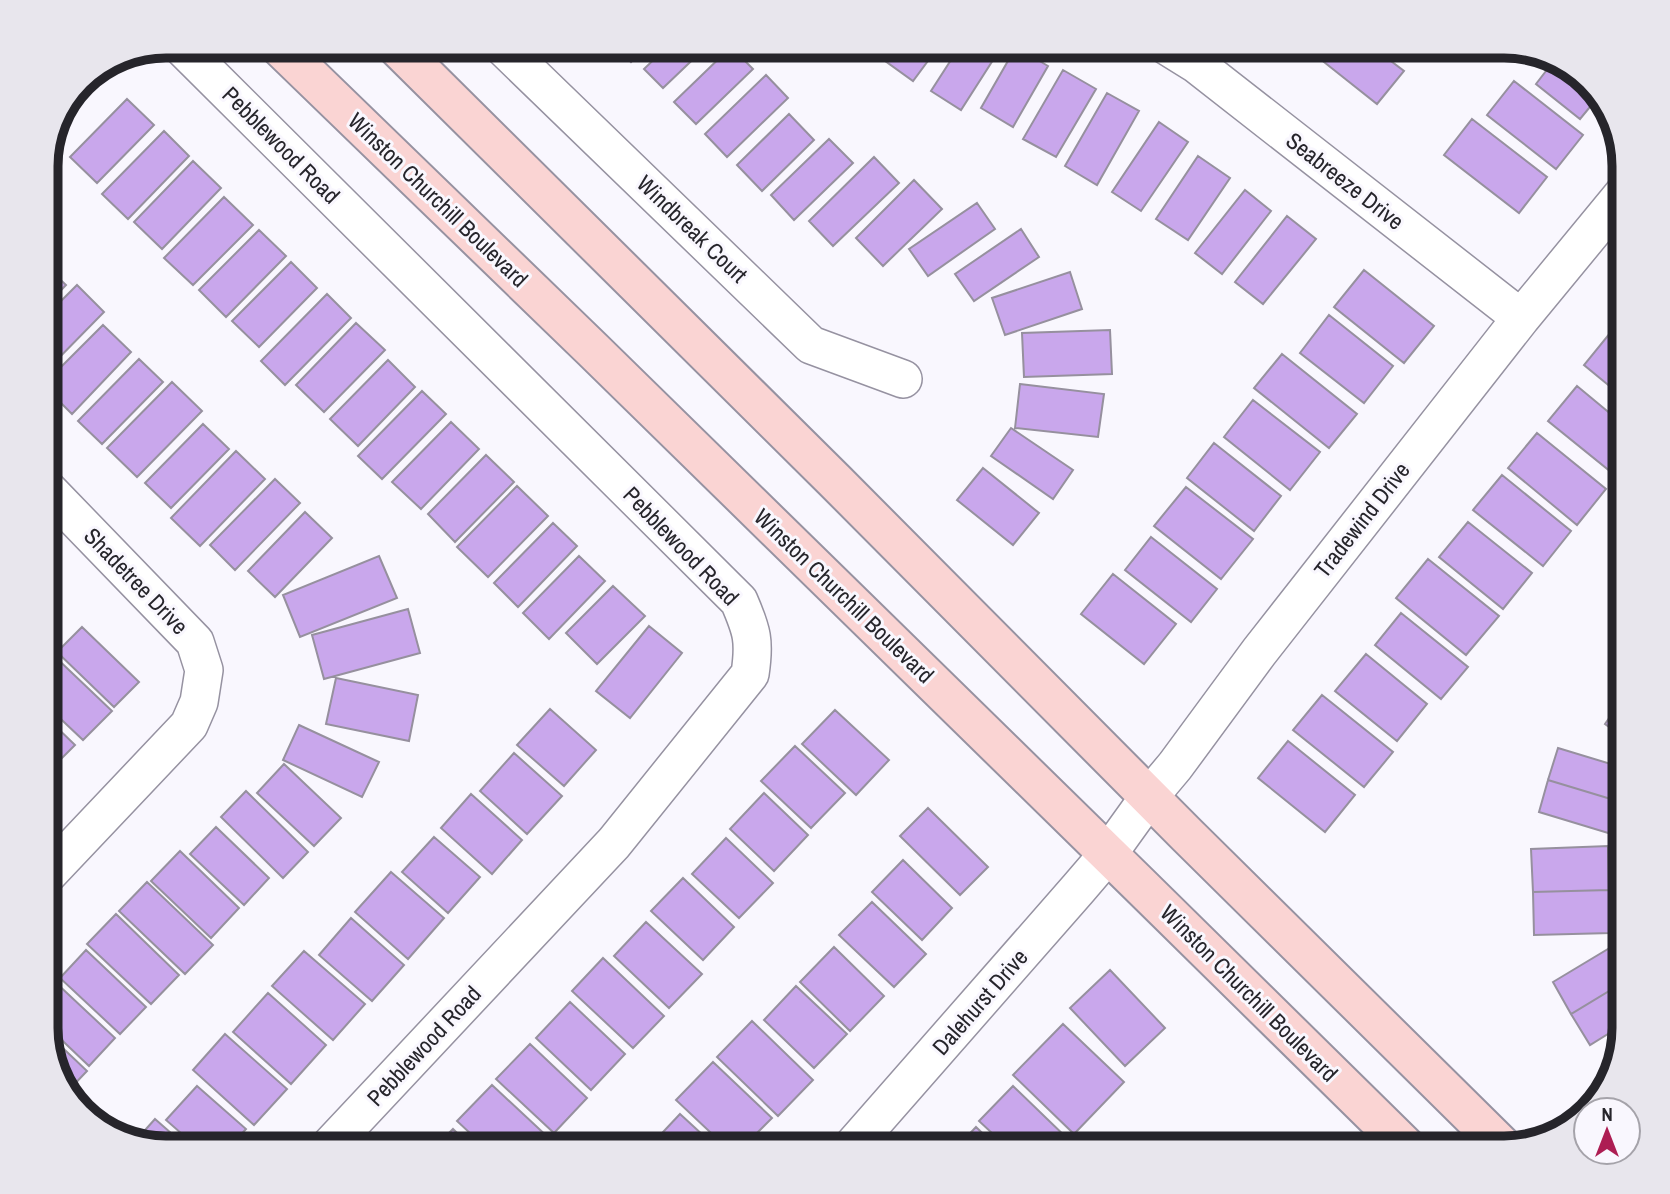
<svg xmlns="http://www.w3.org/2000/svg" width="1670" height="1194" font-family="'Archivo Narrow',sans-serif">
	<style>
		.building { fill: #c9a7ec; stroke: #96909e; stroke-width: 2 }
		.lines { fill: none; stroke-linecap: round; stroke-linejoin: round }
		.minor-casing { stroke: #9692a1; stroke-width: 40 }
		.secondary-casing { stroke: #9692a1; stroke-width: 42 }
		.minor { stroke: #fff; stroke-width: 37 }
		.secondary { stroke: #fad4d3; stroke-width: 38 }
		.labels { text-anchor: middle; stroke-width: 6; stroke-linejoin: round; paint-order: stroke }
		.street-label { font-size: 23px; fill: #26252b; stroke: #f9f7fe }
		.rim { fill: none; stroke: #26252b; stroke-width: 9 }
	</style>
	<rect width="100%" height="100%" fill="#f9f7fe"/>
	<path class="building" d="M615,46h33l-17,16z
		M668,46h39l-44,42 -19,-19z
		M891,46h48l-26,35 -32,-23z
		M960,46h42l-41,64 -30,-19z
		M1306,46h65l33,25 -27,33 -72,-57z
		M1397,46h19l-8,9z
		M731,47l22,22 -57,55 -22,-22z
		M1016,47l32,19 -35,61 -32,-19z
		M1553,62l24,8 22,26 -19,23 -44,-35z
		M1063,70l33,19 -40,68 -33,-18z
		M766,75l22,23 -61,59 -22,-23z
		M1514,81l69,54 -27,34 -69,-54z
		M1107,93l32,18 -42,74 -32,-19z
		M127,99l27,26 -57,58 -27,-26z
		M789,114l25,26 -52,51 -25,-26z
		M1472,119l75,58 -28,36 -75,-58z
		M1159,122l29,20 -47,69 -29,-19z
		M164,131l25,25 -61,63 -26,-25z
		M829,139l24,24 -59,57 -23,-25z
		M1198,156l32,22 -42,62 -32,-21z
		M874,157l25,26 -66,63 -24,-25z
		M193,161l28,27 -59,61 -28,-27z
		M914,180l28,29 -59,57 -27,-28z
		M1245,190l26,21 -49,63 -27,-21z
		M224,197l29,28 -60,60 -29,-27z
		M977,203l18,26 -67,47 -19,-27z
		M1287,216l29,23 -53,65 -28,-22z
		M1021,229l18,28 -65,44 -19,-27z
		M259,230l27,26 -60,61 -27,-27z
		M291,262l26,26 -58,59 -27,-26z
		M46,266l20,19 -20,21z
		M1364,270l70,56 -30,37 -70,-56z
		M1070,272l12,37 -77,26 -13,-37z
		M77,285l27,27 -58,59v-55z
		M327,294l24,24 -66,67 -24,-24z
		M1329,315l64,51 -29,37 -64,-50z
		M356,323l29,27 -61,62 -28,-27z
		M103,325l28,27 -59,62 -26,-26v-6z
		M1615,327l9,8v63l-40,-33z
		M1110,330l2,44 -88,3 -2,-44z
		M1282,354l75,60 -28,34 -75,-60z
		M139,359l24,23 -61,62 -24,-23z
		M388,360l27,27 -57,59 -28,-27z
		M172,382l30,29 -65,66 -30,-29z
		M1020,384l84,10 -6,43 -83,-9z
		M1577,386l47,39v42l-8,9 -68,-55z
		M422,391l24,23 -64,65 -24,-23z
		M1253,400l67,52 -30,38 -66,-53z
		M451,422l28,27 -58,60 -29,-27z
		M203,424l26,25 -58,59 -26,-25z
		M1011,428l62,42 -20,29 -62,-43z
		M1537,433l69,56 -29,36 -69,-57z
		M1214,443l67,53 -27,35 -67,-53z
		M236,451l29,28 -65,67 -29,-28z
		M486,455l28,27 -59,60 -27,-28z
		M983,468l56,45 -26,32 -56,-45z
		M1502,475l69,56 -28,35 -70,-56z
		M275,479l25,24 -65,67 -25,-25z
		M517,486l31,30 -60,61 -31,-30z
		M1186,487l67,52 -32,40 -67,-53z
		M305,512l27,26 -57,59 -27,-26z
		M1468,522l64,51 -29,36 -64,-52z
		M553,523l24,23 -59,61 -24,-24z
		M1151,537l66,52 -26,33 -66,-52z
		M379,556l18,42 -97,39 -17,-42z
		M579,556l26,25 -56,58 -26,-26z
		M1428,559l71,57 -33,39 -70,-57z
		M1113,574l63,50 -32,40 -63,-50z
		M613,586l32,30 -48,48 -31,-31z
		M408,609l12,44 -96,26 -12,-44z
		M1401,613l67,54 -27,32 -66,-54z
		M649,626l33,27 -52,65 -34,-27z
		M82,627l57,55 -25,25 -57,-55z
		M49,651l63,60 -29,29 -37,-35v-50z
		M1366,654l61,50 -30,37 -62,-50z
		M336,678l82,17 -9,46 -83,-17z
		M1322,695l71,57 -29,35 -71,-57z
		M1624,697v41l-19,-14z
		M550,709l46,41 -32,36 -47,-41z
		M835,710l54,50 -33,35 -54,-51z
		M46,717l29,28 -28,28 -1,-2z
		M299,725l80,37 -17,35 -79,-37z
		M1288,741l67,54 -30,37 -67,-54z
		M795,746l50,47 -34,35 -50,-47z
		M1558,748l66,20v35l-76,-23z
		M514,753l48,43 -35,38 -47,-43z
		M284,764l57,54 -27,28 -57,-53z
		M1548,780l76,23v11l-6,22 -79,-24z
		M246,791l62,61 -25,26 -62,-61z
		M764,793l44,42 -34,36 -44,-42z
		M471,794l51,46 -30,34 -51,-46z
		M928,808l60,59 -28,28 -60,-59z
		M216,827l53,51 -25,27 -54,-51z
		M434,837l46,40 -32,36 -46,-41z
		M726,838l47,45 -34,35 -47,-44z
		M1608,846l1,44 -76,2 -2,-43z
		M180,851l59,57 -28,30 -60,-57z
		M903,860l49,48 -30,32 -50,-48z
		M391,872l53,46 -36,41 -53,-47z
		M683,878l51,49 -31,33 -52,-49z
		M147,882l66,63 -28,29 -66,-63z
		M1609,890l2,43 -77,2 -1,-43z
		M872,902l54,52 -32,33 -55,-52z
		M116,914l63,61 -28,29 -64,-60z
		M351,918l53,47 -32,36 -53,-46z
		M646,922l56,52 -33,34 -55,-52z
		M1623,940l1,42 -53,32 -18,-32z
		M834,947l50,49 -34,35 -50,-49z
		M86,950l60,57 -26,27 -60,-56z
		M304,951l61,53 -32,36 -61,-54z
		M603,958l61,58 -31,32 -61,-57z
		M1110,970l55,58 -40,38 -55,-58z
		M53,980l62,58 -26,28 -43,-41v-38z
		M1624,982v42l-34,21 -19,-31z
		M796,986l51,48 -33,34 -50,-48z
		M268,993l58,52 -35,39 -58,-52z
		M570,1002l55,52 -34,36 -55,-52z
		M752,1021l61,59 -35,36 -61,-59z
		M1063,1024l61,58 -50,52 -61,-59z
		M46,1032l41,39 -21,22 -5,-5z
		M225,1034l62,55 -33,36 -61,-55z
		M530,1044l57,54 -33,35 -58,-54z
		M713,1062l59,56 -30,30h-15l-51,-48z
		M492,1085l59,55 -8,8h-57l-29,-27z
		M197,1086l49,43 -17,19h-31l-32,-28z
		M1013,1086l59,57 -6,5h-58l-29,-27z
		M680,1114l37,34h-69z
		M155,1119l33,29h-23l-28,-9z
		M976,1127l22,21h-42z
		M453,1129l20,19h-39z"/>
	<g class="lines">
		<g class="minor-casing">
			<path id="minor" d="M181,46l558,555c13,30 16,40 11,73l-136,169 -286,305
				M502,46l309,299 92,34
				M1167,46l29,18 325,254
				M46,876l143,-151 10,-23 5,-32 -9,-28 -149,-154
				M851,1148l227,-259 30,-35 41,-57 26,-31 84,-114 262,-334 103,-125"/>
		</g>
		<g class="secondary-casing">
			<path id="secondary" d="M279,46c104,102 209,202 313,303 273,266 544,532 815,799
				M396,46l439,435 352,354 317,313"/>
		</g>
		<use href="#minor" class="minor"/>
		<use href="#secondary" class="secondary"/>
	</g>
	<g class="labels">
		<g class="street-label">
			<text transform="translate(281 145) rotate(45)" y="8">Pebblewood Road</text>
			<text transform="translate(1345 181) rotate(38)" y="8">Seabreeze Drive</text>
			<text transform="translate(438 200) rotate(44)" y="8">Winston Churchill Boulevard</text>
			<text transform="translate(692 229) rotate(44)" y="8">Windbreak Court</text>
			<text transform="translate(1362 520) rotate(-52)" y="8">Tradewind Drive</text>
			<text transform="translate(681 546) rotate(46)" y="8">Pebblewood Road</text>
			<text transform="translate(136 581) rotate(46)" y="8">Shadetree Drive</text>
			<text transform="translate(844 596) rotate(44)" y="8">Winston Churchill Boulevard</text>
			<text transform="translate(1249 993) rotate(45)" y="8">Winston Churchill Boulevard</text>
			<text transform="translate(980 1002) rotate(-49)" y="8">Dalehurst Drive</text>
			<text transform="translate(424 1046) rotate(-47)" y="8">Pebblewood Road</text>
		</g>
	</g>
	<path d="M0 0H1670V1194H0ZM166 58H1504A108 108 0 0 1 1612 166V1028A108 108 0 0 1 1504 1136H166A108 108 0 0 1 58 1028V166A108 108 0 0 1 166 58Z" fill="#e8e6ed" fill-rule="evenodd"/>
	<path class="rim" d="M166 58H1504A108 108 0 0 1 1612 166V1028A108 108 0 0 1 1504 1136H166A108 108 0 0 1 58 1028V166A108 108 0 0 1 166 58Z"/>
	<g transform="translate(1607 1131)"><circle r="33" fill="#f9f7fe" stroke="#a5a3aa" stroke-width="2"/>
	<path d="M0-5L12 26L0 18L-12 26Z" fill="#ad1d53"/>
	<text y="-10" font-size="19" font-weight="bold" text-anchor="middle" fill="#26252b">N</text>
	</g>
</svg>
